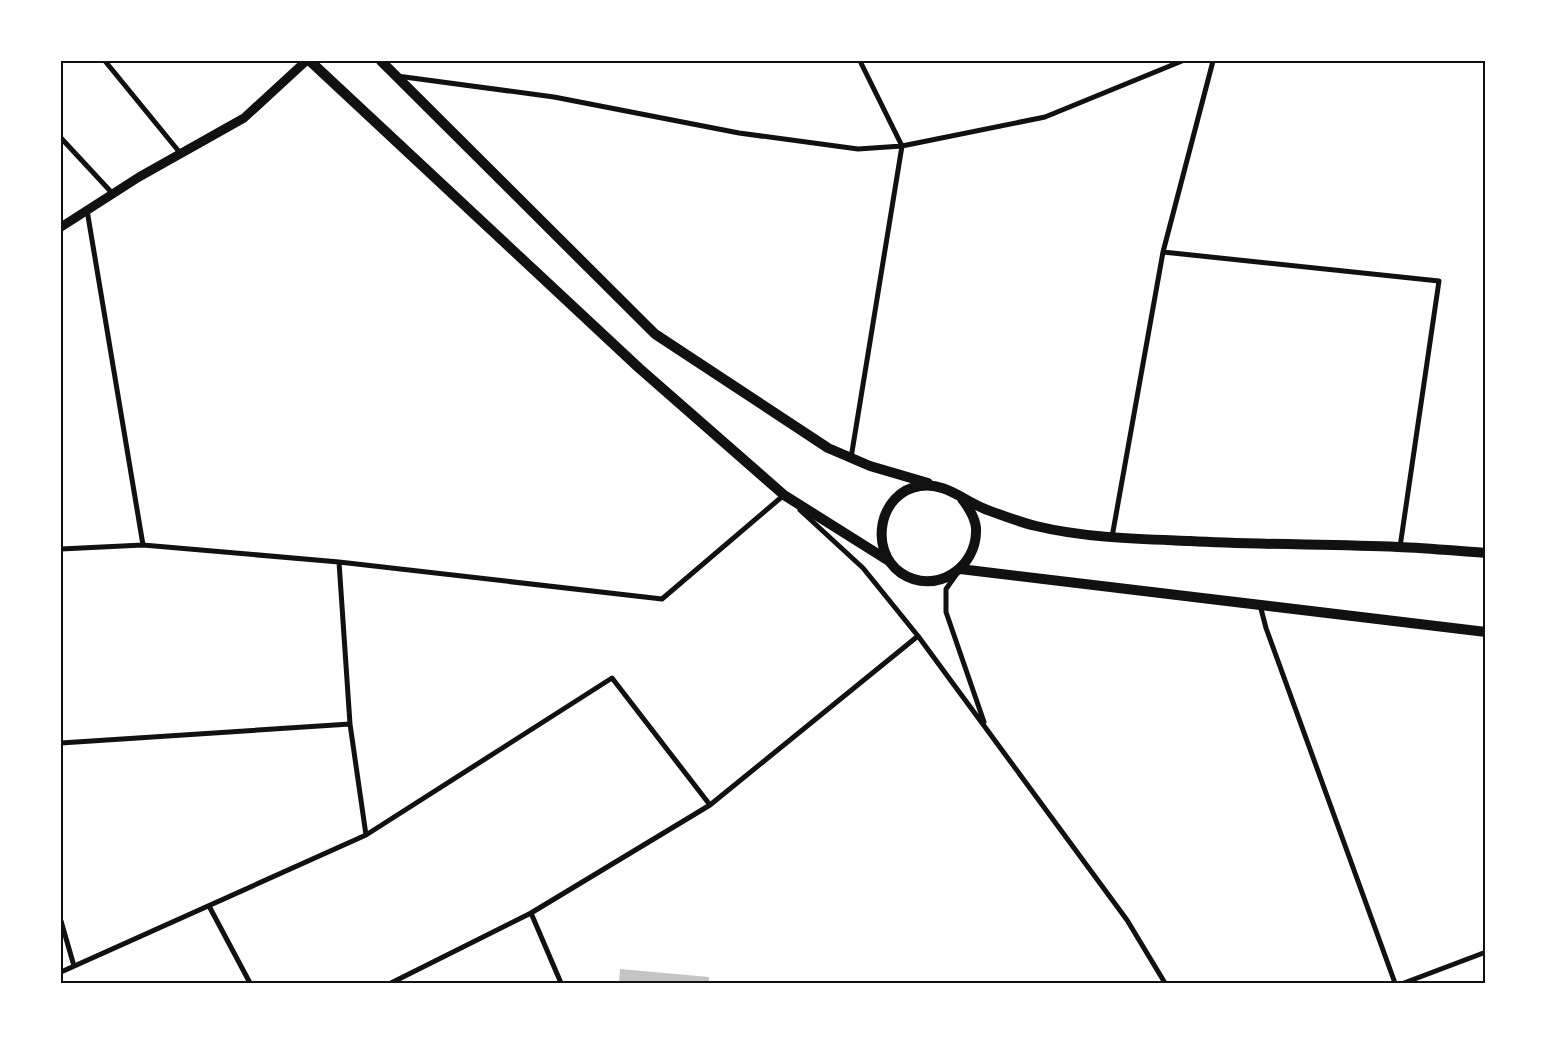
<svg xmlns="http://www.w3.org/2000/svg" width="1547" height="1044" font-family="'Roboto Condensed',sans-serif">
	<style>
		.building { fill: #c4c4c4 }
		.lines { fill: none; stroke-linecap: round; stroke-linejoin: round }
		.minor { stroke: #111; stroke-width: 5 }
		.tertiary { stroke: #111; stroke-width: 9 }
		.secondary { stroke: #111; stroke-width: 10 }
		.neatline { fill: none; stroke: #111; stroke-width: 2 }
	</style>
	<rect width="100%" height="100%" fill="#fff"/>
	<path class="building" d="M620,969l89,8v6h-90z"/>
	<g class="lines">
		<path class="minor" d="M105,61l76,93
			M397,76l157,21 185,36 119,16 44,-3 143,-29 137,-56
			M61,138l52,56
			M87,210l56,335
			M1163,252l276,29 -39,266
			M851,458l51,-312 -42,-85
			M800,510l63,58 55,68 209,284 38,63
			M1112,537l51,-285 50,-191
			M61,549l82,-4 196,17 323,37 122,-104
			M339,562l11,162 16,111
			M956,575l-10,14v23l38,110
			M1260,605l6,23 129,355
			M61,743l289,-19
			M209,906l41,77
			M531,913l30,70
			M61,921l13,45
			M61,972l305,-137 246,-157 98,127
			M391,983l140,-70 179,-108 208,-169
			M1404,983l82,-31"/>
		<path class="tertiary" d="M61,227l78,-50 105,-59 62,-57"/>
		<path class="secondary" d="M310,61l329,307 145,127 105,66
			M381,61l274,273 173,114 42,18 58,17
			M962,499c7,9 13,18 14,29 2,40 -41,68 -75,45 -33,-23 -22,-81 19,-87 24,-4 43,14 65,23 16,6 34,13 51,17 49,12 104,13 154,15 69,4 139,3 208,6 29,1 59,4 88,6
			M960,569l526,63"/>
	</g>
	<rect width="1547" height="1044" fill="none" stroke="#ffffff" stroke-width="125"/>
	<rect x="62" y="62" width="1422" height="920" class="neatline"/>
</svg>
